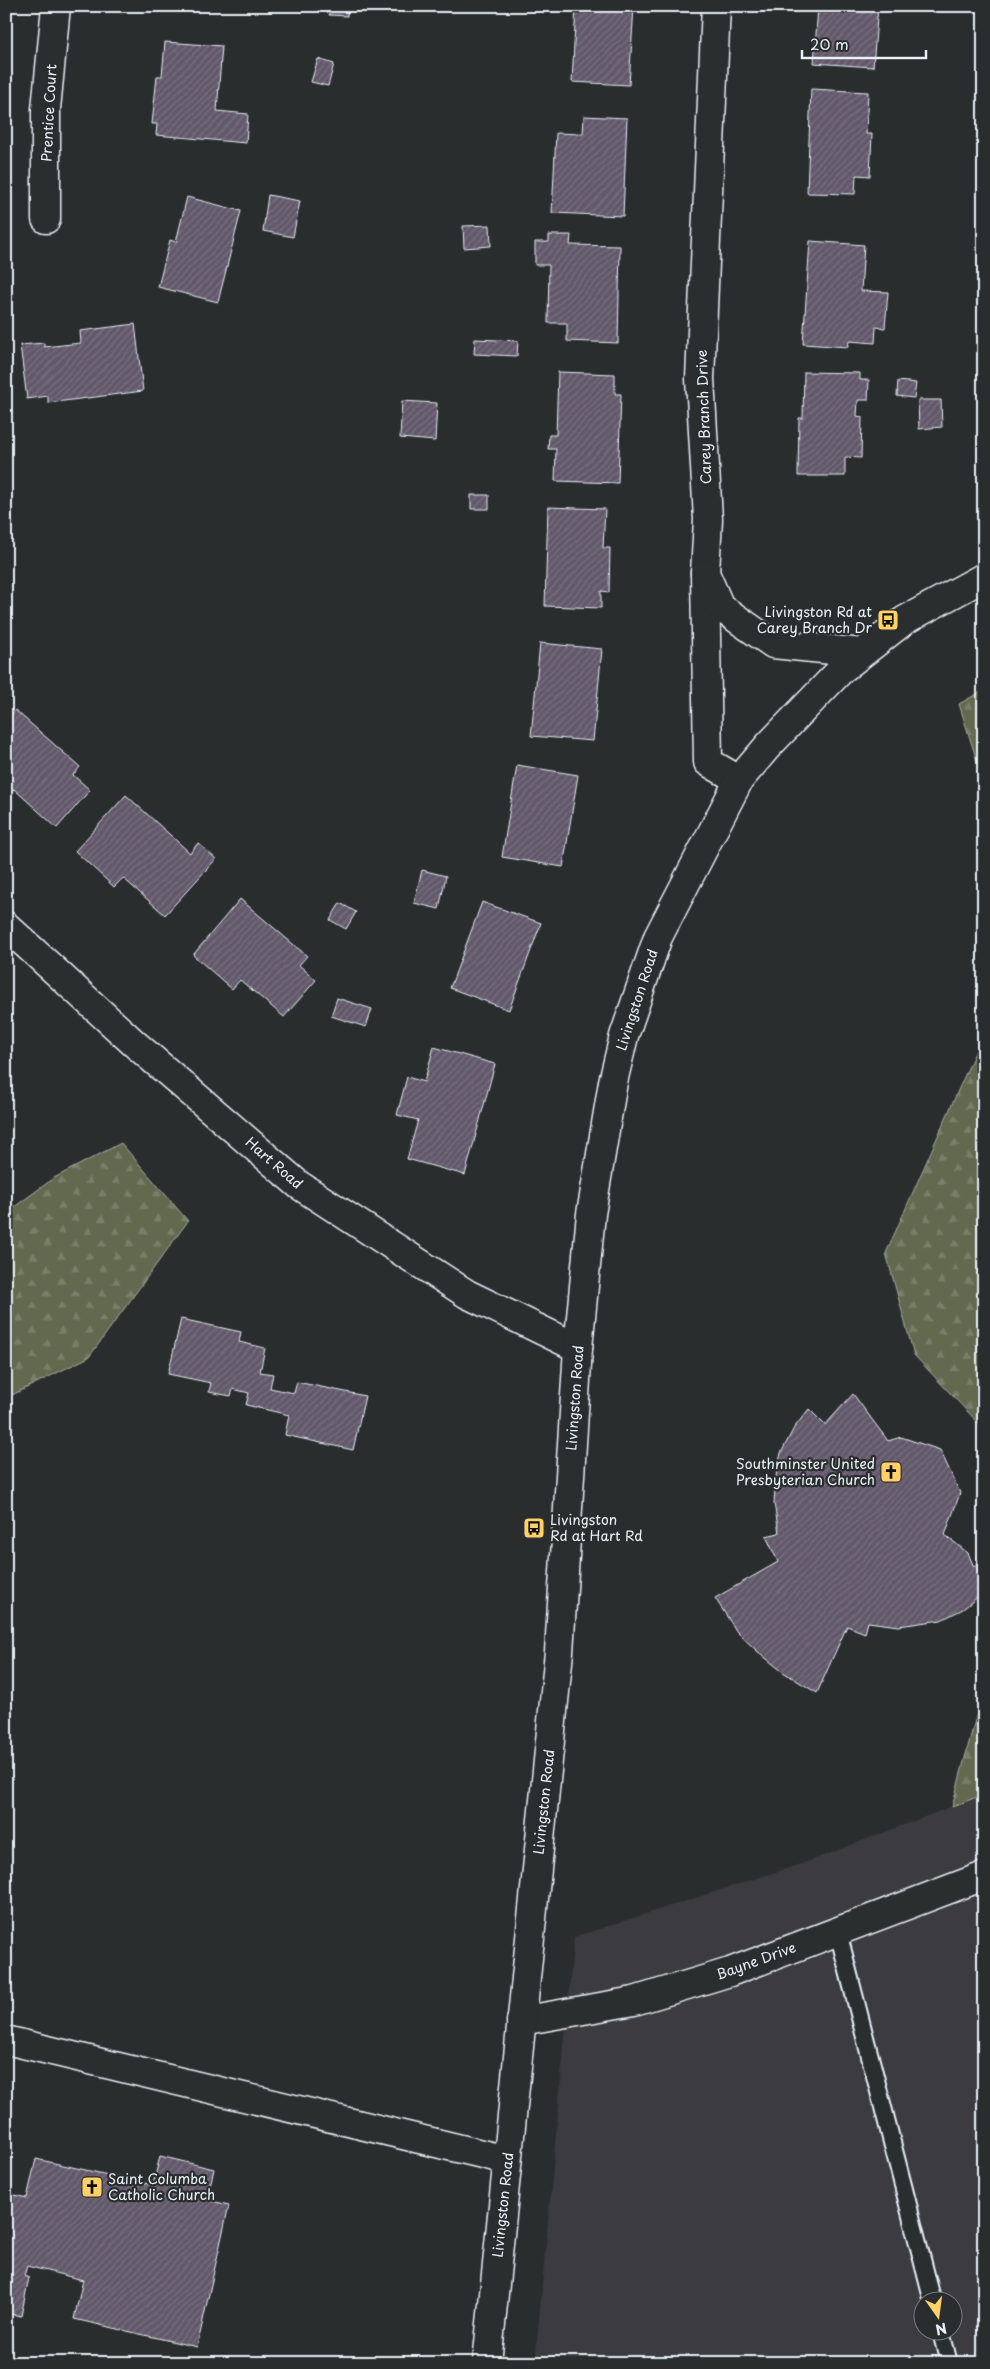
<svg xmlns="http://www.w3.org/2000/svg" width="990" height="2369" font-family="'Playpen Sans',sans-serif">
	<style>
		.built { fill: #3b3a40; fill-rule: evenodd }
		.forest { fill: url(#forest-firs); stroke: #a6ada4 }
		.building { fill: url(#building-hatch); stroke: #e8f1f8 }
		.lines { fill: none; stroke-linecap: round; stroke-linejoin: round }
		.service-casing { stroke: #e8f1f8; stroke-width: 20 }
		.minor-casing { stroke: #e8f1f8; stroke-width: 31 }
		.secondary-casing { stroke: #e8f1f8; stroke-width: 31 }
		.service { stroke: #2a2d2e; stroke-width: 16 }
		.minor { stroke: #2a2d2e; stroke-width: 28 }
		.secondary { stroke: #2a2d2e; stroke-width: 28 }
		.labels { text-anchor: middle; stroke-width: 4.5; stroke-linejoin: round; paint-order: stroke }
		.street-label { font-size: 14px; fill: #e8f1f8; stroke: #2a2d2e }
		.poi-label { font-size: 14px; fill: #e8f1f8; stroke: #2a2d2e; text-anchor: end }
	</style>
	<defs>
		<pattern id="forest-firs" width="22" height="20" patternUnits="userSpaceOnUse" patternTransform="scale(1.25)"><rect width="22" height="20" fill="#63694f"/><path d="M5 1l3.5 6h-7zM16 11l3.5 6h-7z" fill="#797f69"/></pattern>
		<pattern id="building-hatch" width="6" height="6" patternUnits="userSpaceOnUse" patternTransform="scale(1.25)"><rect width="6" height="6" fill="#62596a"/><path d="M-1 1l2-2M0 6l6-6M5 7l2-2" fill="none" stroke="#787180"/></pattern>
	</defs>
	<rect width="100%" height="100%" fill="#2a2d2e"/>
	<filter id="ink" filterUnits="userSpaceOnUse"><feTurbulence type="fractalNoise" baseFrequency=".02" numOctaves="2"/><feDisplacementMap in="SourceGraphic" scale="10" xChannelSelector="R" yChannelSelector="G"/><feConvolveMatrix kernelMatrix="1 2 1 2 8 2 1 2 1" color-interpolation-filters="sRGB"/></filter>
	<g filter="url(#ink)">
		<path class="built" d="M984,1794v569h-449l39,-426 233,-75zM922,2302h30v30h-30z"/>
		<path class="forest" d="M984,690v93l-25,-79z
			M984,1032v397l-70,-74 -28,-102z
			M121,1143l67,78 -99,136 -83,41v-185l48,-35z
			M984,1686v108l-32,13z"/>
		<path class="building" d="M330,6h18l-1,10 -18,-1z
			M576,6h58l-5,79 -57,-3z
			M818,6h60l-5,61 -59,-4z
			M165,42l57,4 -5,65 31,3 -2,29 -90,-8 1,-11h-5l5,-48h5z
			M318,59l16,5 -6,22 -17,-4z
			M811,89l57,3 -2,42h6l-2,42 -14,-1 -1,19 -48,-1z
			M584,116l43,2 -4,98 -71,-3 4,-80 27,1z
			M268,195l32,6 -7,36 -30,-6z
			M187,197l54,14 -23,91 -60,-15 12,-47 6,2z
			M490,225l1,21 -27,2 -1,-22z
			M549,235h22l-1,10 50,1 -2,97 -51,-2v-18h-19l1,-58h-14v-23h14z
			M810,241l54,4 -3,46 27,1 -3,36 -9,-1 -1,16 -26,-2 -1,6 -45,-3z
			M135,324l8,67 -95,12v-7l-21,3 -7,-54 24,-2v4l37,-4 -1,-12z
			M475,339l43,2 -1,15 -43,-2z
			M558,372l57,2v20h6l-3,89 -63,-2 1,-32h-8l1,-14h7z
			M804,372l56,1v7h9l-1,20h-10l-1,16 5,1 -1,41 -16,-1v19h-47l1,-58h4z
			M898,381l18,2 -2,15 -17,-2z
			M918,400h23l1,27 -23,2z
			M402,401l35,2 -2,38 -35,-3z
			M471,495h18v14h-18z
			M548,507l57,2 -2,39h7l-1,44 -8,-1v17l-56,-2z
			M540,643l62,6 -9,92 -62,-5z
			M15,710l65,57 -7,8 17,15 -33,38 -43,-39 -8,9v-78z
			M517,765l61,10 -15,92 -61,-10z
			M126,795l64,58 8,-10 18,16 -51,56 -42,-37 -9,9 -39,-36z
			M422,870l24,6 -7,33 -25,-6z
			M240,899l67,57 -8,9 17,15 -32,37 -44,-37 -8,9 -39,-34z
			M482,902l59,21 -32,87 -59,-22z
			M340,903l16,9 -10,17 -16,-9z
			M337,998l35,11 -6,18 -35,-11z
			M434,1047l61,17 -30,111 -58,-16 11,-39 -21,-5 10,-38 17,5z
			M181,1319l60,13 -2,10 26,6 -5,24 13,2 -3,14 24,5 3,-11 68,14 -12,54 -68,-15 4,-20 -43,-10 3,-12 -16,-4 -2,7 -22,-4 2,-9 -43,-9z
			M853,1394l35,47 13,-4 39,13 20,43 -15,42 23,18 6,14 10,-14v39l-21,17 -22,11 -42,6 -31,-4 -3,11 -18,-7 -30,67 -34,-21 -26,-21 -20,-19 -22,-34 63,-36 -12,-26 13,-3 -5,-30 2,-27 5,-23 13,-25 15,-19 16,16z
			M160,2156l54,13 -7,31 22,5 -32,142 -123,-28 9,-39 -56,-14 -3,10 5,2 -8,38 -15,-3v-120l21,5 9,-39 117,26z"/>
		<g class="lines">
			<g class="service-casing">
				<path id="service" d="M838,1932l95,370
					M941,2332l8,31"/>
			</g>
			<g class="minor-casing">
				<path id="minor" d="M716,6l-16,373 8,140 -3,54 3,189 31,18
					M46,219v-110l10,-103
					M6,926l129,118 164,141 168,109 111,54
					M521,2021l113,-20 96,-29 254,-96
					M6,2040l501,120"/>
			</g>
			<g class="secondary-casing">
				<path id="secondary" d="M705,573l15,34 53,37 89,9
					M487,2363l72,-711 19,-304 13,-134 22,-132 11,-46 34,-99 81,-157 29,-34 74,-77 63,-49 79,-43"/>
			</g>
			<use href="#service" class="service"/>
			<use href="#minor" class="minor"/>
			<use href="#secondary" class="secondary"/>
		</g>
	</g>
	<defs>
		<g id="bus-square" transform="scale(1.125)"><rect x="-9" y="-9" width="18" height="18" rx="4" fill="#ffd166" stroke="#2a2d2e"/><path d="M-5-6H5V4H4V6H2V4H-2V6H-4V4H-5ZM-3.5-4V0h7V-4ZM-3.5 1.2v1.5H-2V1.2ZM2 1.2v1.5H3.5V1.2Z" fill="#111"/></g>
		<g id="church-square" transform="scale(1.125)"><rect x="-9" y="-9" width="18" height="18" rx="4" fill="#ffd166" stroke="#2a2d2e"/><path d="M-1.2-6h2.4v3.5h3.3v2.4h-3.3V6h-2.4V-.1h-3.3v-2.4h3.3Z" fill="#111"/></g>
	</defs>
	<g fill-rule="evenodd">
		<use href="#bus-square" x="888" y="620"/>
		<use href="#church-square" x="891" y="1472"/>
		<use href="#bus-square" x="534" y="1528"/>
		<use href="#church-square" x="92" y="2187"/>
	</g>
	<g class="labels">
		<g class="street-label">
			<text transform="translate(49 113) rotate(-87)" y="5">Prentice Court</text>
			<text transform="translate(704 417) rotate(-92)" y="5">Carey Branch Drive</text>
			<text transform="translate(637 1000) rotate(-72)" y="5">Livingston Road</text>
			<text transform="translate(274 1163) rotate(41)" y="5">Hart Road</text>
			<text transform="translate(575 1398) rotate(-86)" y="5">Livingston Road</text>
			<text transform="translate(544 1802) rotate(-84)" y="5">Livingston Road</text>
			<text transform="translate(756 1961) rotate(-20)" y="5">Bayne Drive</text>
			<text transform="translate(503 2205) rotate(-84)" y="5">Livingston Road</text>
		</g>
		<g class="poi-label">
			<text x="872" y="617">Livingston Rd at<tspan x="872" dy="16">Carey Branch Dr</tspan></text>
			<text x="875" y="1469">Southminster United<tspan x="875" dy="16">Presbyterian Church</tspan></text>
			<text x="550" y="1525" text-anchor="start">Livingston<tspan x="550" dy="16">Rd at Hart Rd</tspan></text>
			<text x="108" y="2184" text-anchor="start">Saint Columba<tspan x="108" dy="16">Catholic Church</tspan></text>
		</g>
	</g>
	<rect width="990" height="2369" fill="none" stroke="#2a2d2e" stroke-width="25"/>
	<rect x="12" y="12" width="965" height="2344" fill="none" stroke="#e8f1f8" stroke-width="2" filter="url(#ink)"/>
	<g transform="translate(938 2316) rotate(166)"><circle r="24" fill="#2a2d2e" stroke="#767b7f"/>
	<path d="M0-4L9 19L0 12L-9 19Z" fill="#ffd166"/>
	<text y="-8" font-size="14" font-weight="bold" text-anchor="middle" fill="#e8f1f8">N</text>
	</g>
	<path d="M802 50v8h124v-8" fill="none" stroke="#e8f1f8" stroke-width="2.5"/>
	<text x="810" y="50" font-size="15" fill="#e8f1f8" stroke="#2a2d2e" stroke-width="4" paint-order="stroke">20 m</text>
</svg>
